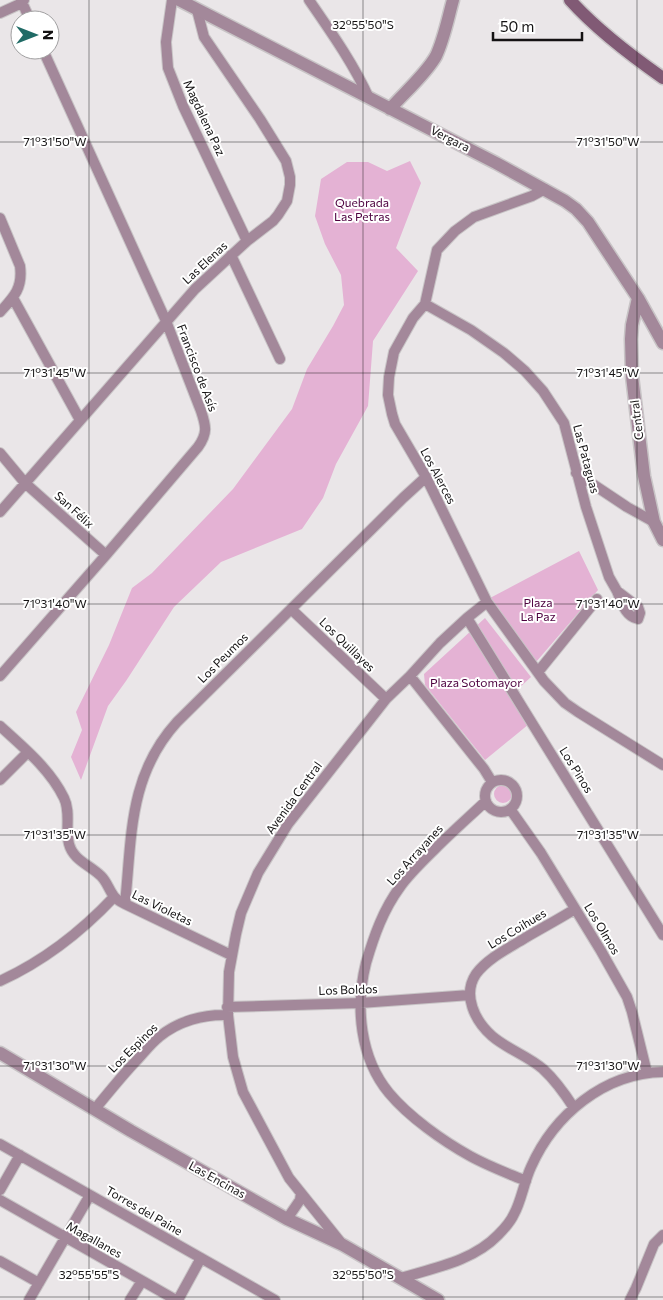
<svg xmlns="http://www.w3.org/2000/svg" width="663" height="1300" font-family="Commissioner,sans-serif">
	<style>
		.green { fill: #e4b2d4 }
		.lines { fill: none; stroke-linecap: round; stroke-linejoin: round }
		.minor-casing { stroke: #c8c4c6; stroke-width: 12 }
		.tertiary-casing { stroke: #c8c4c6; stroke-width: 15 }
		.secondary-casing { stroke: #c8c4c6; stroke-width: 15 }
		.minor { stroke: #a3889a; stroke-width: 10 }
		.tertiary { stroke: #a3889a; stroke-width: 12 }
		.secondary { stroke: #815a75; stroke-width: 12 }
		.ticks { fill: none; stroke: #141213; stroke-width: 1; stroke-opacity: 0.45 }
		.labels { text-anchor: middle; stroke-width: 4; stroke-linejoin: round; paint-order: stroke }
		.street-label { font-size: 12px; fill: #141213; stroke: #fff }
		.park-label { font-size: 12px; fill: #4c013e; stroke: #fff }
		.ticks-label { font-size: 12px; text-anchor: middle; fill: #141213; stroke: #fff; stroke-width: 4; stroke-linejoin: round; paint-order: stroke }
	</style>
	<rect width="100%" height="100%" fill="#eae6e8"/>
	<path class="green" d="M410,161l11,22 -25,65 22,23 -45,70 -5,65 -32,58 -13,34 -21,31 -81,33 -47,45 -48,74 -18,25 -27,74 -10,-23 11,-27 -6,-18 33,-67 23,-57 20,-15 81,-84 59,-80 15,-40 26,-43 11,-21 -3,-30 -16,-31 -10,-28 6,-37 26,-17h21l19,9z
		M579,551l19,39 -62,72 -46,-64z
		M485,618l46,59 -13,12 8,14 -7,6 10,15 -44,36 -60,-75 -1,-11z
		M494 794a9 9 0 1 1 18 0a9 9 0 1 1-18 0Z"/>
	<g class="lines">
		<g class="minor-casing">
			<path id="minor" d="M21,0l9,20
				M172,0l-6,42 2,26 15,38 64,135
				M309,0c22,32 44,63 60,98
				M0,13l22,-10 2,-3
				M545,189l-13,7 -58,21 -19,14 -18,19 -12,54 -12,14 -19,34 -5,25 -1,18 4,19 3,10 31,53 61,125 57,79 21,22 13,9 85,53
				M0,218l20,48c3,22 -6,31 -20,46
				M231,255l49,104
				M13,298l67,122
				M425,304l46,26 33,23 21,18 18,20 21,32 22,84 23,70 8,14
				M0,453l25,30 81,72
				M576,473l51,34 27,15
				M0,512l195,-223 52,-48 26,-20 5,-6 9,-14 3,-16v-8l-4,-16 -26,-42 -56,-82 -7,-27
				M617,591l21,16 2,6 -2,6c-13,-3 -16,-16 -21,-28z
				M291,609l95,90
				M467,618l196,317
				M538,672l59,-73
				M0,676l106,-121 92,-108c10,-14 8,-21 3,-36l-35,-90 -123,-271
				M410,676l74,93 8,13
				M0,726c23,21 50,43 64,72 7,14 1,31 5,46 4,16 21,21 32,32 6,6 7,12 12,19 2,4 8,7 12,9l106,51
				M0,780l28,-28
				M485 796a16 16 0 1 1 32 0a16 16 0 1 1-32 0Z
				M486,801c-17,16 -34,31 -50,47 -12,12 -26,25 -36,39 -17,23 -26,49 -34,76 -11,44 -6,95 23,130 20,24 54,48 81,63 18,10 37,17 56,25
				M510,809l31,44 60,98 26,46 5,15 15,61
				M125,904c7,-67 3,-128 52,-182l226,-224 23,-21
				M0,981c44,-20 81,-49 114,-84
				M227,1007l133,-4 110,-8
				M574,1108c-9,-14 -19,-28 -31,-39 -15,-13 -36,-20 -51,-33 -17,-15 -30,-41 -16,-62 12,-16 33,-26 49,-36 17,-10 34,-19 50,-29
				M95,1109c13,-16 26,-32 40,-47 8,-8 15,-18 24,-25 19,-16 45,-23 69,-22
				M0,1144l275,156
				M0,1190l20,-35
				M0,1200l176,100
				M287,1219l13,-19 1,-7
				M342,1244l-53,-66 -46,-86 -10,-35 -5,-42 1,-43 7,-38 5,-21 17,-40 30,-49 98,-125 24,-23 30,-33 27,-25 20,-16
				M0,1261l39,22
				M401,1278c33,-10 72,-17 97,-43 5,-5 13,-14 16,-21 7,-12 10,-32 17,-47 23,-52 73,-94 132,-95
				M29,1300l61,-105
				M130,1300l12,-19
				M178,1300l23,-42
				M630,1300l6,-12 18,-44 9,-9"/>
		</g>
		<g class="tertiary-casing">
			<path id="tertiary" d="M179,0l317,163 69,38 11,8 12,13 50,76 25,45
				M390,109c14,-16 36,-35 46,-53 8,-17 12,-38 17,-56
				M638,298l-6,27 -1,14 1,37 12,100 10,46 9,18
				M0,1053l131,78 156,88 56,26 95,55"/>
		</g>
		<g class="secondary-casing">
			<path id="secondary" d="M570,0c27,30 60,55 93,78"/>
		</g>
		<use href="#minor" class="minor"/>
		<use href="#tertiary" class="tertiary"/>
		<use href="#secondary" class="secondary"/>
	</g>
	<path class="ticks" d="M89,0v1300M363,0v1300M637,0v1300M0,142h663M0,373h663M0,604h663M0,835h663M0,1066h663M0,1297h663"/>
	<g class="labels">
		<g class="street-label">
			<text transform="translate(204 118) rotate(65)" y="4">Magdalena Paz</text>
			<text transform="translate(450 139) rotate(27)" y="4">Vergara</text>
			<text transform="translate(205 263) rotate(-43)" y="4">Las Elenas</text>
			<text transform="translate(197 368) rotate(69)" y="4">Francisco de Asís</text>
			<text transform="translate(637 420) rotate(-97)" y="4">Central</text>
			<text transform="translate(586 459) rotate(75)" y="4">Las Pataguas</text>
			<text transform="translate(438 476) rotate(62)" y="4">Los Alerces</text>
			<text transform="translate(74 510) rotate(42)" y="4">San Félix</text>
			<text transform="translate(347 645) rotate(44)" y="4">Los Quillayes</text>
			<text transform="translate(223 658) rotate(-45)" y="4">Los Peumos</text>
			<text transform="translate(576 770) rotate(58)" y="4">Los Pinos</text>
			<text transform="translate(294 798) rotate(-54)" y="4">Avenida Central</text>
			<text transform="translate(415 855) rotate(-48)" y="4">Los Arrayanes</text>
			<text transform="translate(162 908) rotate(26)" y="4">Las Violetas</text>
			<text transform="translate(517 929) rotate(-31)" y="4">Los Coihues</text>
			<text transform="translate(602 929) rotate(59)" y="4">Los Olmos</text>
			<text transform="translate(348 990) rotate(-2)" y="4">Los Boldos</text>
			<text transform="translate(133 1048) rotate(-45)" y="4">Los Espinos</text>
			<text transform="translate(217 1180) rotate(29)" y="4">Las Encinas</text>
			<text transform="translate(144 1211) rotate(30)" y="4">Torres del Paine</text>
			<text transform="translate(94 1240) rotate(29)" y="4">Magallanes</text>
		</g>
		<g class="park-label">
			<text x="362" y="207">Quebrada<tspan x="362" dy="14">Las Petras</tspan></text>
			<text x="538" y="607">Plaza<tspan x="538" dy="14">La Paz</tspan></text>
			<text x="476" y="687">Plaza Sotomayor</text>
		</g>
	</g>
	<g class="ticks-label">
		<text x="363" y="29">32°55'50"S</text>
		<text x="608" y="146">71°31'50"W</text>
		<text x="55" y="146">71°31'50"W</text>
		<text x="608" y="377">71°31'45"W</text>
		<text x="55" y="377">71°31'45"W</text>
		<text x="608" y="608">71°31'40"W</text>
		<text x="55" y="608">71°31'40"W</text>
		<text x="608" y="839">71°31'35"W</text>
		<text x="55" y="839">71°31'35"W</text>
		<text x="55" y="1070">71°31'30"W</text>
		<text x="608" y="1070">71°31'30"W</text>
		<text x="89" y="1279">32°55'55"S</text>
		<text x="363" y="1279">32°55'50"S</text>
	</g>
	<g transform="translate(35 35) rotate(90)"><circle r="24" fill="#ffffff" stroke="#a1a0a1"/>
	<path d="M0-4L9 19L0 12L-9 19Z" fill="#206b66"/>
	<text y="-8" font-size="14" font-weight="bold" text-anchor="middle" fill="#141213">N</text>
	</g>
	<path d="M493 32v8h89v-8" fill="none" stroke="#141213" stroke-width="2.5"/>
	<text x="500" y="32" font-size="15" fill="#141213" stroke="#ffffff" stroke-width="4" paint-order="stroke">50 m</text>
</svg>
